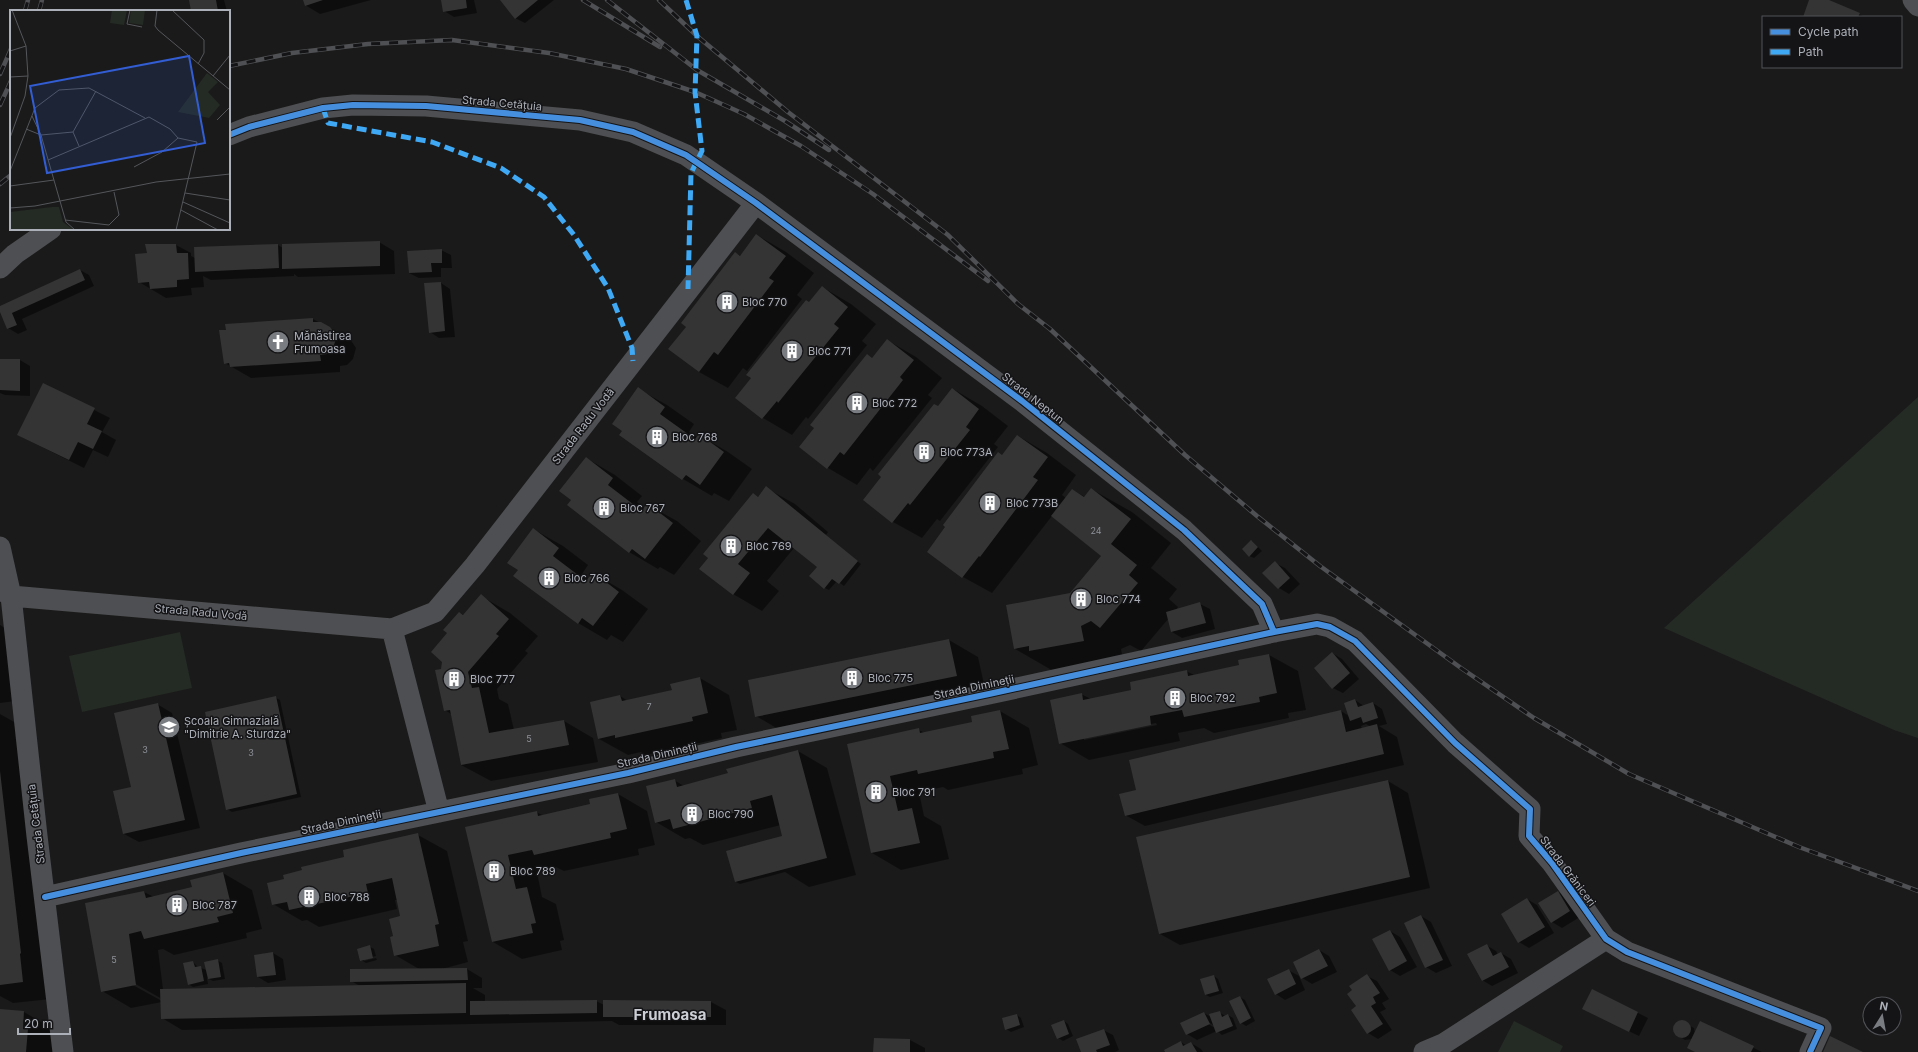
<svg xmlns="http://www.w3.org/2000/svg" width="1918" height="1052" font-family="Inter,sans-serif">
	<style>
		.green { fill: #242a24 }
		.shadow { fill: #0007; fill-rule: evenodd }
		.building { fill: #343435 }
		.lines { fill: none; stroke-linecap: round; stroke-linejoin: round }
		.minor { stroke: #4e4f52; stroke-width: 21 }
		.rail-casing { stroke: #4f5053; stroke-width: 4.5 }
		.rail { stroke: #141416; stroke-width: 3; stroke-dasharray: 9; stroke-linecap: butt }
		.quiet { stroke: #3fa9f5; stroke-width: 5; stroke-dasharray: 10 5; stroke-linecap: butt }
		.cycleway-casing { stroke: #141416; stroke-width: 8 }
		.cycleway { stroke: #468fdf; stroke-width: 6 }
		.labels { text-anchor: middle; stroke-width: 3; stroke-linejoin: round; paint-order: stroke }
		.number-label { font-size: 9px; fill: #8e9198 }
		.street-label { font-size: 11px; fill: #acb0b9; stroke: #141416 }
		.poi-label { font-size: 11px; fill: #acb0b9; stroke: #141416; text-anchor: start }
		.district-label { font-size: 15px; font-weight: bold; fill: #cdcfd6; stroke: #141416 }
		.inset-road { fill: none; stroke: #54565a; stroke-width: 1 }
		.view { fill: #325dd3; fill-opacity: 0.15; stroke: #325dd3; stroke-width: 2 }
		.inset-edge { fill: none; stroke: #acb0b9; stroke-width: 2 }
	</style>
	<rect width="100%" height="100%" fill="#1a1a1a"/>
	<path class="green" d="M1918,397v341l-24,-8 -230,-102z
		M180,632l12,56 -110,24 -13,-56z
		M1514,1021l49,25 -3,6h-62z"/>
	<path class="shadow" d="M190,0h34l3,11h-35z
		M304,0h67l-51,14 -15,-9z
		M442,0h32l3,13 -23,4 -10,-6z
		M501,0h53l-29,23 -10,-5z
		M1811,0h15l39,17h-61z
		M757,235l29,17 28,21 -17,22 5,4 -55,72 -4,-3 -15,20 -29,-16 -29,-23 17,-23 48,-73 6,3z
		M379,242l15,9 1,23 -97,3 -4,-3v2l-83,4 -8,-4 1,11 -13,1 1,7 -26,3 -27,-16 9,-28 28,-9 15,8v3l4,2 83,-13 5,3z
		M441,250l10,5 1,13h-11v9l-22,1 -10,-5z
		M80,270l9,5 5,11 -72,33 5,11 -9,4 -10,-6 -8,-21z
		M441,283l9,6 5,48 -16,1 -9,-6z
		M822,287l29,17 25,20 -14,17 5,4 -59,74 -2,-2 -14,18 -29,-17 -27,-20z
		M313,319l37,20 6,9 -3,11 -6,6 -7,1v6l-89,6 -26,-15 2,-32z
		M887,340l29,17 26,21 -14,17 4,3 -59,73 -3,-3 -13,17 -29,-17 -13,-40z
		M0,360h20l10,6v30l-25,-1 -5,-2z
		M43,384l67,34 -8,14 14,8 -8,17 -15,-7 -9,18 -66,-33z
		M638,389l29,16 27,19 -5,8 8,5 2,-2 29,17 24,17 -23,32 -15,-8 -2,3 -29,-17 -62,-44z
		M953,389l29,17 26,20 -14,18 4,3 -58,74 -3,-2 -15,19 -29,-16 45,-115z
		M1018,436l29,17 29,22 -14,20 4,3 7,-8 12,7 6,-8 41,23 39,31 -20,25 26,21 -8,10 9,8 -2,3 24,-6 10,5 5,20 -33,9 -10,-6 -3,-14 -28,33 -11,-6 -9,4 3,15 -69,8 -40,-23 55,-55 33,-38 -51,-40 -60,77 -29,-16 40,-122z
		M586,458l29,17 27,21 -5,6 8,7 3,-4 29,16 24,20 -27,34 -14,-8 -2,2 -29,-17 -57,-52z
		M766,488l29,16 33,28 -2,3 35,29 -17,22 -7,-5 -8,9 -4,-2 -7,-21 -24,-19 -27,33 12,10 -17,20 -29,-17 -32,-26 52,-74 5,3z
		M533,529l30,17 25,19 -6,9 6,5 5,-6 29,17 26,19 -25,33 -12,-7 -4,5 -29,-17 -59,-53z
		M1252,541l10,10 -8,7 -5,-2z
		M1275,563l10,5 15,16 -11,10 -10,-6 -15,-15z
		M481,596l29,17 28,23 -13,15 3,2 -31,36 2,10 9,5 6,26 50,-9 29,17 5,24 -107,19 -30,-16 -10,-51 -6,-4 -3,-40 6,-37 12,-20 4,2z
		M0,625l13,8 3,68 -16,2z
		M949,640l29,17 8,36 -201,40 -29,-17z
		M1332,653l10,6 17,20 -16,14 -10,-5z
		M1269,655l29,16 8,39 -18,3 1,5 -75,15 -10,-5 -26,5 2,8 -91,19 -29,-17 21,-49 10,5 42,-8 53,-20 8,4 46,-9zM1156,723l1,2 -73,15v-2z
		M700,678l29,17 8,35 -16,3 1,5 -77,17 -4,-3 -13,3 -29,-16 21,-43 8,5 45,-11z
		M276,698l4,2 21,97 -69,15 -5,-3z
		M1355,700l9,6 9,-3 9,6 5,15 -8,2 18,11 7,28 -259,61 -20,-11 216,-104 8,5zM1366,724l5,3 -9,2 -1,-3z
		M157,704l15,9 28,115 -61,14 -15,-8 8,-46z
		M1000,711l29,17 9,37 -16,4 1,5 -75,16 -5,-3 -24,5 5,24 17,10 8,33 -48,11 -29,-17 -24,-108 71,-15 6,3 49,-11z
		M0,714l16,9 35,276 -38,4 -13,-7z
		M798,751l29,17 29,107 -47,12 -24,-15 -45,12 -4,-2 48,-46 -3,-11 -78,20 -13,-7 -5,1 -29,-17 18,-42 10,6 45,-12 -1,-5z
		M1388,781l20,12 22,95 -250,57 -20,-11z
		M618,794l29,17 8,34 -17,4 1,6 -75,16 -8,-4 -19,5 5,25 14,7 8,36 -4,1 2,9 -40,9 -29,-17 -26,-114 69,-16 8,4 48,-11 -1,-5z
		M418,835l29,16 21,90 -5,1 5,20 -26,7h25l15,9v10h-9l12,7v7l111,-1 8,4 107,-3 15,8v15h-107l-7,-4 -430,9 -20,-12v-16l-31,6 -29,-17 -16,-88 58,-11 10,5 39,-9 -2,-8 32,-7 29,17 10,39 -16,4 1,5 -73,17 -11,-6 -5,1 5,39 197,-3 -9,-5 68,-12 -24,-14 -1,-18 8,-20 -4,-17h-3l2,9 -78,18 -12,-7 -5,1 -29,-17 12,-24 61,-23zM132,982l30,17v2l-31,-17z
		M1558,892l9,5 13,20 -18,11 -10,-6z
		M1527,899l10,6 17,28 -25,15 -10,-6z
		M1421,916l10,6 21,44 -16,7 -10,-6z
		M1390,931l10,6 17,30 -17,9 -10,-6z
		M1486,945l10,6 2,4 3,-2 10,6 7,14 -26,13 -10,-6z
		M370,947l4,2 2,7 -12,3v2l12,-3 1,2 -11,3 -5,-3z
		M1319,950l10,6 8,16 -25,12 -13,-8 6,14 -20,10 -9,-6 12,-24 13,7z
		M273,953l10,6 3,21 -18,3 -10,-6 -3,-21z
		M217,960l5,3 3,16 -12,2 -6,-3 1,6 -15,3 -5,-3 5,-22 5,5 9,3z
		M1214,976l4,3 5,14 -13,4 -4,-2z
		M1367,976l10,5 12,18 -7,4 4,6 -6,3 12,18 -14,9 -10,-6 -16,-23 5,-4z
		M1593,990l55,28 -9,18 -46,-22z
		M1240,997l5,3 10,21 -9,5 -5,-3z
		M0,1010l24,2 29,17 4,23h-57z
		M1219,1012l6,4 3,-1 5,3 4,11 -15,6 -5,-4 -20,9 -10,-6 17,-21 7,4zM1206,1021l9,5v2l-10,-6z
		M1017,1015l4,3 3,9 -13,5 -5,-3z
		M1064,1021l4,3 5,12 -10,5 -5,-3z
		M1683,1022l11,6 1,6 6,-12 61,30h-66l-3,-13 -8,1 -10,-6 -1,-5 4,-6z
		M1103,1030l10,5 6,15 -4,2h-33z
		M910,1040l15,8v4h-51z
		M1181,1042l6,4 4,-3 10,6 2,3h-37z"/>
	<path class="building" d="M189,0h27l2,11h-27z
		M303,0h20l-18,6z
		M441,0h25l1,8 -24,4z
		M500,0h38l-23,19z
		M1809,0h20l31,13 -2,4h-55z
		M756,234l30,22 -17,22 5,3 -56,74 -4,-3 -15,20 -31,-23 18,-22 -5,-4 54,-71 5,4z
		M380,241v25l-98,3v-25z
		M145,244h31l1,9h11l1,26 -12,1v7l-27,2 -1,-7 -11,1 -3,-29 12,-1z
		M278,244l1,24 -84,4 -1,-25z
		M442,249v14h-11l1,9 -23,1 -2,-22z
		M80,269l5,11 -73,33 5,12 -10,4 -7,-17v-6z
		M441,282l4,49 -16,2 -5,-50z
		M822,286l26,21 -14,17 5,4 -61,75 -1,-2 -15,18 -27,-21 16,-20 -5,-3 60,-75 3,2z
		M313,318v4h8l9,5 7,9 -4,12 -6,6 -7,1 1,6 -91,6 -1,-4 -5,1 -5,-34h7l-1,-6z
		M887,339l27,21 -14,17 3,3 -59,75 -4,-3 -13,17 -28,-22 15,-19 -4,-3 57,-71 5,4z
		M0,359h20v32l-20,-1z
		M43,383l52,25 -8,16 15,7 -9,18 -15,-7 -9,18 -52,-25z
		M638,387l27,20 -5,7 35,25 4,-5 25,18 -24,33 -14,-10 -4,5 -63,-45 3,-4 -10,-7z
		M952,388l27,21 -13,18 4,3 -60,75 -2,-2 -16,20 -29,-23 18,-23 -3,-3 56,-70 4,2z
		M1017,435l31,22 -15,20 5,3 -58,77 -1,-1 -17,22 -35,-26 18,-25 -2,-2 55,-73 4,3z
		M586,457l27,21 -5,7 34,26 5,-8 26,20 -28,36 -13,-10 -3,4 -62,-48 4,-5 -12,-9z
		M766,486l92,75 -19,23 -7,-5 -8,10 -15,-13 8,-9 -49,-39 -30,36 12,9 -17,22 -34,-26 9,-11 -5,-4 50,-61 5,4z
		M1091,488l40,31 -20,25 26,21 -8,10 9,8 -38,45 -9,-7 -10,5 3,15 -55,10v-5l-15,3 -8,-44 64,-12 31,-37 -50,-40 21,-27 12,8z
		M533,528l26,20 -6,8 33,25 7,-9 26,20 -26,34 -11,-8 -4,6 -65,-48 5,-6 -11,-7z
		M1251,540l7,7 -9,10 -7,-8z
		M1275,561l15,17 -12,11 -16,-16z
		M481,594l28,25 -13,15 3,2 -31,36 4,16 7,-1 10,46 75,-13 5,25 -108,20 -11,-55 -6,1 -9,-41 6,-1 1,-7 -11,-10 16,-19 -4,-3 16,-18 4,3z
		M1200,602l6,21 -35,9 -5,-20z
		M949,639l8,37 -202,41 -7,-37z
		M1332,652l18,21 -18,16 -18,-21z
		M1269,654l8,39 -18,4 1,5 -76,15 -2,-7 -32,6 1,9 -92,19 -9,-44 32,-7 1,7 48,-10 -1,-8 57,-12 1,6 51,-11 -1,-5z
		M700,677l8,36 -16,4 1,4 -78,17v-3l-17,4 -8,-37 30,-7 2,6 50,-11 -2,-6z
		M276,696l21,98 -71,16 -21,-98z
		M1355,699l3,8 15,-5 5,16 -15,5 -2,-6 -11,4 -6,-18z
		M158,703l27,117 -62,14 -10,-43 18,-4 -17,-74z
		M1000,710l9,39 -16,3 1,6 -76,16 -1,-4 -27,6 8,35 14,-3 8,35 -49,10 -24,-109 72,-16 1,5 52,-11 -1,-6z
		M1341,710l5,22 31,-8 7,30 -259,62 -6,-22 17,-4 -7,-30z
		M798,750l29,108 -92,24 -9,-31 56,-15 -10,-41 -22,6 2,7 -79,21 -3,-10 -15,4 -9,-37 29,-7 2,8 51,-14 -2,-4z
		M0,771l21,182 -1,1 3,28 -23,3z
		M1388,780l22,97 -251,57 -23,-97z
		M618,793l9,36 -17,4 1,5 -77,17 -2,-5 -24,5 8,34 11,-2 9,36 -5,1 2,9 -41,9 -27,-115 72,-16 1,5 52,-12 -1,-5z
		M418,833l21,91 -4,1 4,21 -45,10 -4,-19 3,-1 -4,-17 11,-3 -8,-38 -26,6 2,9 -79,17 -2,-8 -15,3 -5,-22 17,-4 -1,-4 19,-5 -1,-3 43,-10 -1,-7z
		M223,872l10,41 -16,4 2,5 -75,17 -3,-8 -12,3 7,51 -35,7 -16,-89 59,-12 2,7 46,-11 -2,-7z
		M1558,891l12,20 -19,12 -13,-20z
		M1527,898l18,29 -27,16 -17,-29z
		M1421,915l22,45 -18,8 -21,-45z
		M1390,930l17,31 -18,10 -17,-32z
		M1487,944l6,12 8,-4 8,15 -27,14 -15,-27z
		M370,945l3,13 -13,3 -3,-12z
		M1319,949l9,17 -27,13 -8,-17z
		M273,952l3,23 -19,2 -3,-22z
		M218,959l3,18 -13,2 -4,-17z
		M193,961l2,6 6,-1 3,15 -16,4 -5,-22z
		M467,968l1,12 -118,2v-13z
		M1289,969l7,15 -21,11 -8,-16z
		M1367,974l13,19 -7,4 3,6 -5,3 12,18 -16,10 -16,-24 5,-4 -9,-12 5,-4 -3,-4z
		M1214,975l5,16 -14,4 -5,-16z
		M466,983v30l-305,6 -1,-30z
		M1592,989l46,23 -9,20 -47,-23z
		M1240,996l11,22 -11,6 -11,-23z
		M597,1000v13l-127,2v-14z
		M603,1000l108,1v16h-108z
		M0,1009l24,2 -1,18h5l-2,23h-26z
		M1220,1011l2,6 6,-3 5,12 -17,7 -7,-19z
		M1204,1012l6,12 -24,11 -6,-12z
		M1017,1014l3,11 -15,5 -3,-12z
		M1064,1020l5,14 -12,5 -6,-14z
		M1673 1029a9 9 0 1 1 18 0a9 9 0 1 1-18 0Z
		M1700,1021l54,25 -3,6h-56l-8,-4z
		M1104,1029l6,16 -14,5 1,2h-16l-5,-13z
		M1830,1036l33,16h-40z
		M874,1038l36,1v13h-37z
		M1181,1041l2,5 8,-4 6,10h-32l-1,-2z"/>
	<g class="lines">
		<path class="minor" d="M1913,0l5,6
			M229,135l20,-8 74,-19 30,-3 73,1 154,14 53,12 53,23 70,48 266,198 162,129 78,74 12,28
			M0,268l15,-14 36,-25
			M0,547l11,49 26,240 26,216
			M0,589l11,7 381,33 43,-17 40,-47 281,-362
			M392,629l47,183
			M45,897l196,-44 387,-80 108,-26 253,-53 285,-62 43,-8 13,3 25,14 100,102 75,66 -1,27 23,27 54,76 21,13 194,76 -11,24
			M1424,1052l19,-8 163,-105"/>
		<g class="rail-casing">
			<path id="rail" d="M583,0l77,47
				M607,0l90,70 88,51 44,29
				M659,0l38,36 91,76 160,123 70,69 32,25 135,126 72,61 63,50 141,102 73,50 95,56 170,73 119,44
				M25,11l3,-11
				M39,11l3,-11
				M229,66l63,-13 76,-9 84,-4 97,13 77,16 69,23 49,22 57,32 72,48 115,87
				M0,74l11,-25
				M0,105l11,-24
				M0,184l11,-9"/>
		</g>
		<use href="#rail" class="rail"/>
		<path class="quiet" d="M686,0l11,36 -2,56 7,59 -11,22 -3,116
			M323,108l5,15 104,19 69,26 43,29 30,38 34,53 24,60 1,13"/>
		<g class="cycleway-casing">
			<path id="cycleway" d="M229,135l20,-8 74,-19 30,-3 73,1 154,14 53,12 53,23 70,48 266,198 162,129 78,74 12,28
				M45,897l196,-44 387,-80 108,-26 253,-53 285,-62 43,-8 13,3 25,14 100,102 75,66 -1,27 23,27 54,76 21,13 194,76 -11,24"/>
		</g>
		<use href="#cycleway" class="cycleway"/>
	</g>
	<defs>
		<g id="building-disc" transform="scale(1.15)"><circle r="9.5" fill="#797c81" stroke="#141416"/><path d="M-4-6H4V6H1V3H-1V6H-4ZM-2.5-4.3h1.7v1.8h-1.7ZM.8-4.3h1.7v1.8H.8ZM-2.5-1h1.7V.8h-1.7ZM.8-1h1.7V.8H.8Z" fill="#fff"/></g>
		<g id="church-disc" transform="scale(1.15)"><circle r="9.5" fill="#797c81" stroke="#141416"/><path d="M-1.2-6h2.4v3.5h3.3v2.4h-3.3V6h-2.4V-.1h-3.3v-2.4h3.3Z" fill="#fff"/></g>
		<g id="school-disc" transform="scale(1.15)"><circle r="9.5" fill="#797c81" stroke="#141416"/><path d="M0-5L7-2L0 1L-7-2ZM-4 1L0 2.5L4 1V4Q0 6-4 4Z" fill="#fff"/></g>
	</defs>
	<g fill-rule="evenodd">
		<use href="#building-disc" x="727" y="302"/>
		<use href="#church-disc" x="278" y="342"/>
		<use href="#building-disc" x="792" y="351"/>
		<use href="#building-disc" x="857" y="403"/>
		<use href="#building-disc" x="657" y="437"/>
		<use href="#building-disc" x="924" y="452"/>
		<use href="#building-disc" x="990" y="503"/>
		<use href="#building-disc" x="604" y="508"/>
		<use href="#building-disc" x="731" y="546"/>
		<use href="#building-disc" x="549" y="578"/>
		<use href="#building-disc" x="1081" y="599"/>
		<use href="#building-disc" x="852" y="678"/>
		<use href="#building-disc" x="454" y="679"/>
		<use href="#building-disc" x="1175" y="698"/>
		<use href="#school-disc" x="169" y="727"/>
		<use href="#building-disc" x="876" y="792"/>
		<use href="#building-disc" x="692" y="814"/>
		<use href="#building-disc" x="494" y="871"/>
		<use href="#building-disc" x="309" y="897"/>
		<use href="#building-disc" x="177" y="905"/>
	</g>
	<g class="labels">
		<g class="number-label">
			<text x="1096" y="534">24</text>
			<text x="649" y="710">7</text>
			<text x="529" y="742">5</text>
			<text x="145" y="753">3</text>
			<text x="251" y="756">3</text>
			<text x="114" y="963">5</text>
		</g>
		<g class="street-label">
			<text transform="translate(502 103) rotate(5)" y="4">Strada Cetățuia</text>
			<text transform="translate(1033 398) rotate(38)" y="4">Strada Neptun</text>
			<text transform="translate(583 426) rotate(-52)" y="4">Strada Radu Vodă</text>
			<text transform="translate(201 612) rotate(5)" y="4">Strada Radu Vodă</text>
			<text transform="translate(974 687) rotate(-12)" y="4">Strada Dimineții</text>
			<text transform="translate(657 755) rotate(-13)" y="4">Strada Dimineții</text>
			<text transform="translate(341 822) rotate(-12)" y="4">Strada Dimineții</text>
			<text transform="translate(36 824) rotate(-97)" y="4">Strada Cetățuia</text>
			<text transform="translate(1568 871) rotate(53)" y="4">Strada Grăniceri</text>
		</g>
		<g class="poi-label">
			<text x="742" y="306">Bloc 770</text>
			<text x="294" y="340">Mănăstirea<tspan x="294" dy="13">Frumoasa</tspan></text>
			<text x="808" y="355">Bloc 771</text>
			<text x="872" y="407">Bloc 772</text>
			<text x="672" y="441">Bloc 768</text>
			<text x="940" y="456">Bloc 773A</text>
			<text x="1006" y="507">Bloc 773B</text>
			<text x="620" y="512">Bloc 767</text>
			<text x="746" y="550">Bloc 769</text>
			<text x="564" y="582">Bloc 766</text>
			<text x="1096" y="603">Bloc 774</text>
			<text x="868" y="682">Bloc 775</text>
			<text x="470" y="683">Bloc 777</text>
			<text x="1190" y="702">Bloc 792</text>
			<text x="184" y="725">Școala Gimnazială<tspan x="184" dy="13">"Dimitrie A. Sturdza"</tspan></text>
			<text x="892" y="796">Bloc 791</text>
			<text x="708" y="818">Bloc 790</text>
			<text x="510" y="875">Bloc 789</text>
			<text x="324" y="901">Bloc 788</text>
			<text x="192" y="909">Bloc 787</text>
		</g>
		<g class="district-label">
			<text x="670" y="1020">Frumoasa</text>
		</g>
	</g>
	<g transform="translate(10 10)">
		<rect width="220" height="220" fill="#1a1a1a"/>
		<path d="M102,0h15l-3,15 -14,-2zM121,0h14l-2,15 -14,-2zM197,63l11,9 -10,10 12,13 -11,13 -31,-6zM42,197h7l4,15 11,8h-64v-18z" fill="#242a24"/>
		<path class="inset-road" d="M120,0l-3,14 15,3M147,0l-2,16 3,4 72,60M162,0l32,30v13l-6,11M0,41l16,-5M203,66l17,-21M0,67l18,-1M22,106l9,19 25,87 9,8M207,110l13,-13M16,119l15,6 32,-3 23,-41M63,122l6,14M0,128l15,-42 3,-20 -2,-30 -14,-36M38,150l101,-43 21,12 8,9 19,4 -21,88M124,157l28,-15 16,-14M0,161l25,-63 24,-18 30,-2 56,30M0,176l44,-6M175,183l45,7M173,192l47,21M0,198l25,-2 121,-24 74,-8M171,200l37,20M55,210l44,5 10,-10 -5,-23"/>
		<path class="view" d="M179,46l16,87 -158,30 -17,-87z"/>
		<rect width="220" height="220" class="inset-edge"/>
	</g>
	<rect x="1762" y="16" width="140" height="52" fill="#141416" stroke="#515257"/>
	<rect x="1770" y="29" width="20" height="6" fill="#468fdf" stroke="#515257"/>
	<text x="1798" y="36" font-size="12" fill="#acb0b9">Cycle path</text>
	<rect x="1770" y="49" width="20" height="6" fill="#3fa9f5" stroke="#515257"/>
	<text x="1798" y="56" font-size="12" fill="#acb0b9">Path</text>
	<g transform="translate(1882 1016) rotate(11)"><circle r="19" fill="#141416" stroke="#515257"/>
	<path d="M0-3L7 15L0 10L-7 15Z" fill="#797c81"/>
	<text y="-6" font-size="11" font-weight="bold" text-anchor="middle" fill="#acb0b9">N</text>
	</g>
	<path d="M18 1028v6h52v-6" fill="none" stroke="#acb0b9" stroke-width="2"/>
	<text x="24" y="1028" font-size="12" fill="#acb0b9" stroke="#141416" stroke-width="3" paint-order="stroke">20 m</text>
</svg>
